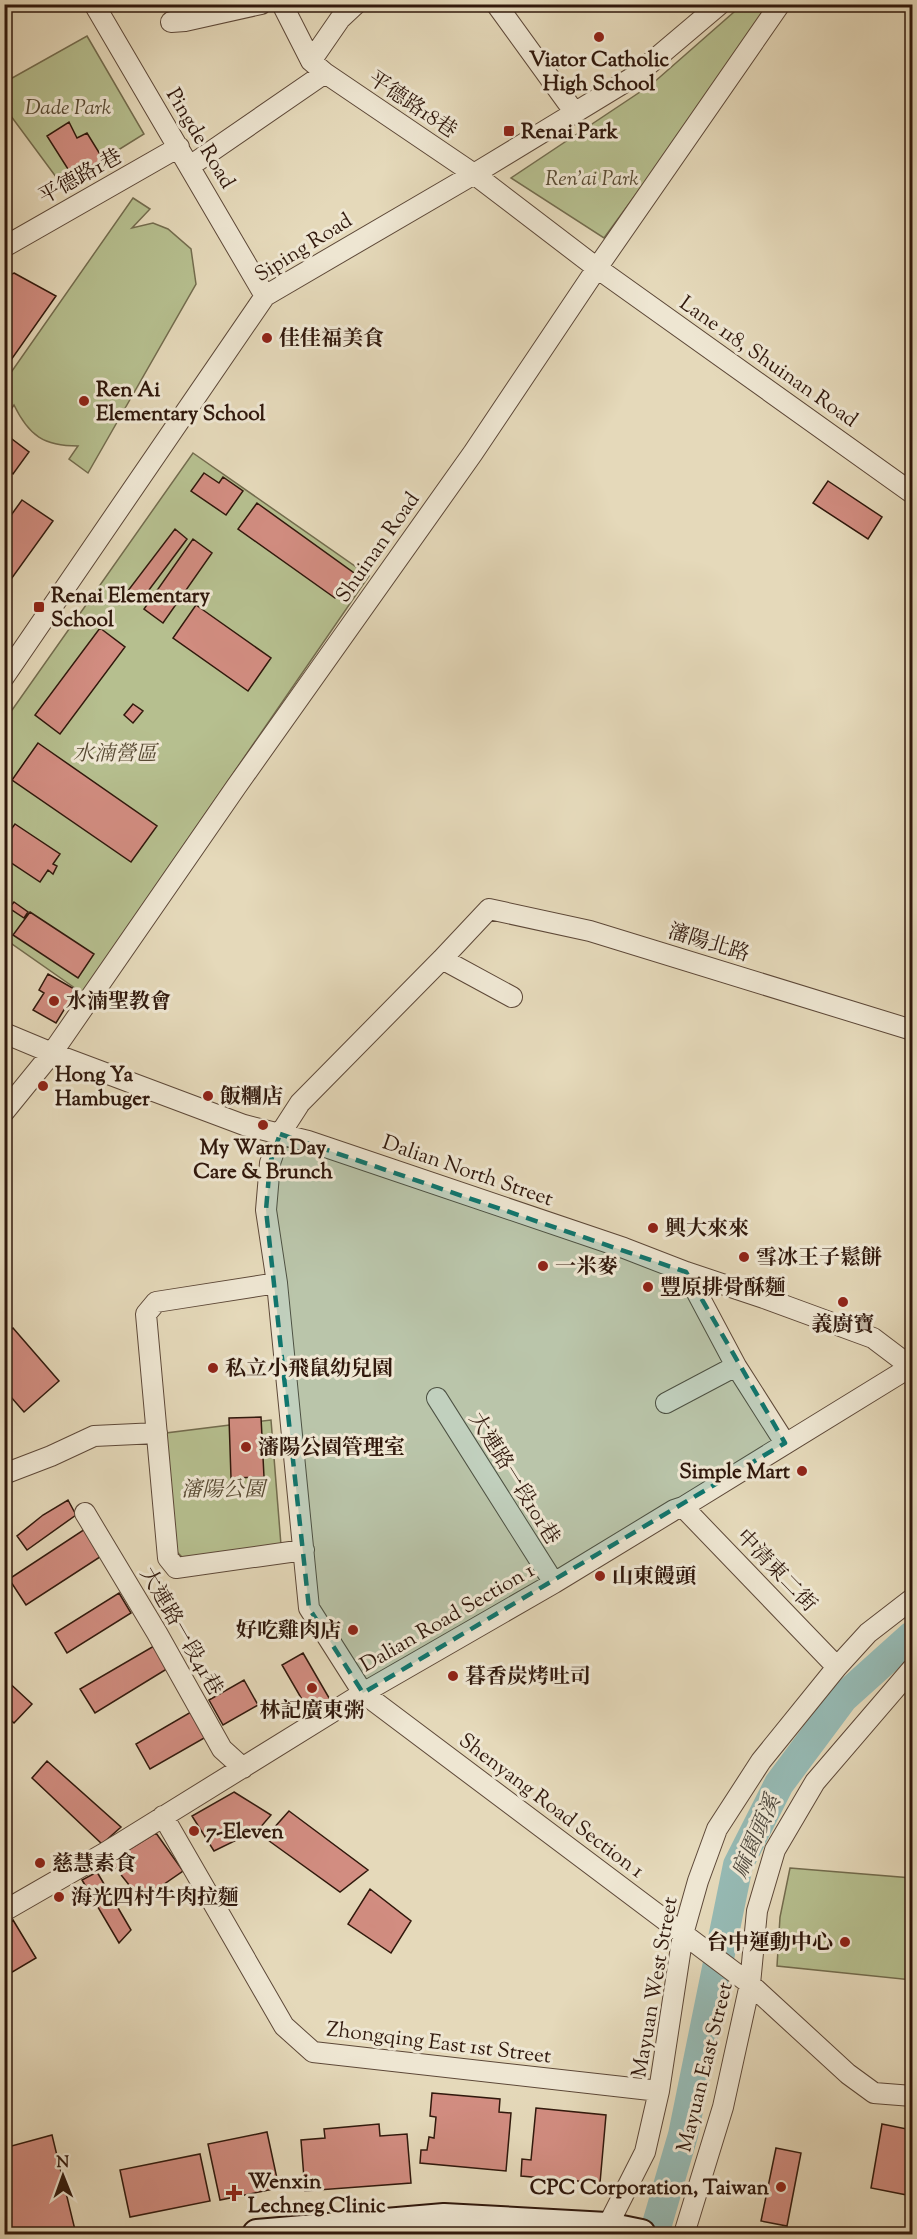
<svg xmlns="http://www.w3.org/2000/svg" width="917" height="2239" font-family="'Sorts Mill Goudy','Noto Serif TC',serif">
	<style>
		.green { fill: #b6bf8f; stroke: #736c4e; stroke-width: 1.5 }
		.lines { fill: none; stroke-linecap: round; stroke-linejoin: round }
		.river { stroke: #96bab4; stroke-width: 30 }
		.building { fill: #d28d81; stroke: #30180c; stroke-width: 1.5 }
		.minor-casing { stroke: #5d4838; stroke-width: 22 }
		.secondary-casing { stroke: #30180c; stroke-width: 32 }
		.minor { stroke: #eee6d2; stroke-width: 20 }
		.secondary { stroke: #eee6d2; stroke-width: 28 }
		.rail-casing { stroke: #30180c; stroke-width: 7 }
		.rail { stroke: #eee6d2; stroke-width: 4.5; stroke-dasharray: 14; stroke-linecap: butt }
		.marked { fill: #0f766e; fill-opacity: 0.2; stroke: #0f766e; stroke-width: 4.5; stroke-dasharray: 12 8; stroke-linejoin: round }
		.poi-dot { fill: #8f2418; stroke: #eee6d2; stroke-width: 2 }
		.labels { text-anchor: middle; stroke-width: 6; stroke-linejoin: round; paint-order: stroke }
		.poi-label { font-size: 21px; font-weight: bold; fill: #30180c; stroke: #eee6d2; text-anchor: start }
		.street-label { font-size: 21px; fill: #30180c; stroke: #eee6d2 }
		.park-label { font-size: 21px; font-style: italic; fill: #584a33; stroke: #eee6d2 }
		.water-label { font-size: 22px; font-style: italic; fill: #4f493e; stroke: #eee6d2 }
	</style>
	<rect width="100%" height="100%" fill="#e5d9ba"/>
	<filter id="stains"><feTurbulence type="fractalNoise" baseFrequency=".00333" numOctaves="4"/><feColorMatrix values="0 0 0 0 .2 0 0 0 0 .09 0 0 0 0 .02 0 0 0 .5 -.17"/></filter>
	<radialGradient id="worn" r=".72"><stop offset=".6" stop-color="#630" stop-opacity="0"/><stop offset="1" stop-color="#630" stop-opacity=".3"/></radialGradient>
	<path class="green" d="M742,5h32l-170,233 -93,-60 141,-94z
		M87,36l57,98 -82,51 -57,-77v-26z
		M133,198l17,11 -18,19 21,-5 15,6 23,20 5,35 -108,189 -19,-14 9,-13c-34,0 -49,-10 -64,-41l-9,13v-37z
		M193,453l176,123 -287,417 -77,-54v-219z
		M271,1420l10,125 -5,6 -94,6 -8,-8 -8,-116z
		M790,1868l122,10v102l-135,-14 3,-49z"/>
	<g class="lines">
		<path class="river" d="M657,2224l26,-89 55,-270 41,-81 64,-86 69,-62"/>
	</g>
	<path class="building" d="M69,122l8,16 10,-5 16,26 -30,18 -26,-41z
		M14,273l42,23 -52,74v-92z
		M4,433l25,19 -16,22 -9,-7z
		M204,473l15,10 4,-6 20,14 -17,24 -35,-24z
		M828,481l54,36 -14,22 -55,-36z
		M22,500l31,21 -49,68v-64z
		M257,503l104,75 -13,18 -8,-5 -5,7 -97,-69z
		M175,529l12,10 -47,63 -13,-10z
		M193,539l19,14 -49,70 -19,-14z
		M196,605l75,53 -23,33 -75,-53z
		M100,628l25,19 -65,87 -25,-19z
		M133,704l10,7 -10,12 -9,-8z
		M38,743l119,83 -26,36 -119,-82z
		M15,824l45,30 -7,10 4,2 -4,8 -5,-4 -8,12 -36,-24v-19z
		M4,858l7,4 -7,9z
		M14,902l14,10 -4,6 -15,-10z
		M30,912l64,42 -16,24 -65,-43z
		M48,974l28,16 -20,33 -23,-13 11,-17 -5,-3z
		M13,1328l46,53 -35,31 -20,-23v-54z
		M4,1400l7,7 -7,6z
		M261,1417l3,60 -33,1 -2,-60z
		M68,1500l8,15 -49,35 -10,-14 26,-21z
		M85,1529l18,26 -77,50 -17,-26z
		M119,1593l12,20 -64,40 -12,-20z
		M154,1646l16,21 -75,46 -15,-24z
		M303,1653l29,50 -21,12 -29,-50z
		M4,1678l28,26 -18,19 -10,-9z
		M244,1680l14,25 -35,20 -14,-25z
		M191,1712l15,25 -56,32 -14,-25z
		M47,1761l74,66 -19,17 -70,-66z
		M234,1792l37,23 -12,14 -45,22 -22,-35z
		M289,1811l79,59 -28,22 -75,-54z
		M156,1833l27,38 -42,29 -31,-39z
		M97,1872l34,58 -12,13 -37,-63z
		M370,1889l41,32 -20,32 -43,-29z
		M13,1920l23,38 -32,19v-52z
		M432,2093l68,6 -1,13 12,1 -5,58 -86,-8 1,-13h6l2,-13 5,1 2,-21 -6,-1z
		M536,2108l70,7 -6,68 -79,-7 1,-17 9,1z
		M379,2124l1,12 27,-2 4,49 -106,8 -4,-51 24,-2 -1,-9z
		M882,2124l30,6v66l-41,-8z
		M267,2132l12,56 -59,12 -12,-56z
		M52,2135l24,99h-72v-86z
		M776,2148l25,5 -14,73 -26,-5z
		M200,2154l10,47 -80,16 -10,-47z"/>
	<g class="lines">
		<g class="minor-casing">
			<path id="minor" d="M94,4l171,292
				M282,4l29,57 14,12 149,101 123,94 315,225
				M496,4l79,109
				M171,22l14,-1 76,-17
				M311,61l29,-42 16,-15
				M190,166l135,-93
				M4,247l175,-100
				M4,677l261,-381 209,-122 161,-98 85,-72
				M442,959l70,38
				M912,1030l-322,-99 -101,-22 -47,50 -142,144 -20,31 -10,29 -4,47 11,73 32,325 54,85 387,291 98,90 26,19 38,3
				M4,1033l48,20 192,72 64,16 316,107 62,24 78,26 109,40 37,28
				M4,1112l48,-59 184,-266 237,-334 124,-185 183,-264
				M686,1272l50,94 49,77
				M277,1283l-121,19 -10,12 22,244 8,10 128,-18
				M437,1398l117,185
				M666,1403l70,-37
				M4,1474l47,-18 43,-20 63,-3
				M683,1507l154,160
				M85,1513l72,120 65,116 21,19
				M163,1816l121,210 29,26 346,39
				M4,1911l99,-57 260,-161 191,-110 120,-73 9,-3 229,-141
				M610,2234l-3,-7 38,-75 14,-61 24,-157 15,-53 19,-52 44,-68 76,-94 31,-34 44,-34
				M684,2234l39,-127 27,-123 7,-73 18,-61 40,-68 97,-113"/>
		</g>
		<g class="secondary-casing">
			<path id="secondary" d="M257,2234l187,-16 163,9 34,7"/>
		</g>
		<use href="#minor" class="minor"/>
		<use href="#secondary" class="secondary"/>
		<g class="rail-casing">
			<path id="rail" d="M396,2234h8"/>
		</g>
		<use href="#rail" class="rail"/>
	</g>
	<path class="marked" d="M280,1134l406,138 99,171 -422,250 -54,-85 -43,-398 4,-47z"/>
	<g class="poi-dot">
		<circle cx="599" cy="37" r="6"/>
		<rect x="503" y="125" width="12" height="12" rx="3"/>
		<circle cx="267" cy="338" r="6"/>
		<circle cx="84" cy="401" r="6"/>
		<rect x="33" y="601" width="12" height="12" rx="3"/>
		<circle cx="54" cy="1001" r="6"/>
		<circle cx="43" cy="1086" r="6"/>
		<circle cx="208" cy="1096" r="6"/>
		<circle cx="263" cy="1125" r="6"/>
		<circle cx="653" cy="1228" r="6"/>
		<circle cx="744" cy="1257" r="6"/>
		<circle cx="543" cy="1266" r="6"/>
		<circle cx="648" cy="1287" r="6"/>
		<circle cx="843" cy="1302" r="6"/>
		<circle cx="213" cy="1368" r="6"/>
		<circle cx="246" cy="1447" r="6"/>
		<circle cx="802" cy="1471" r="6"/>
		<circle cx="600" cy="1576" r="6"/>
		<circle cx="353" cy="1630" r="6"/>
		<circle cx="453" cy="1676" r="6"/>
		<circle cx="312" cy="1688" r="6"/>
		<circle cx="194" cy="1831" r="6"/>
		<circle cx="40" cy="1863" r="6"/>
		<circle cx="59" cy="1897" r="6"/>
		<circle cx="845" cy="1942" r="6"/>
		<circle cx="781" cy="2187" r="6"/>
		<path d="M231 2184h6v6h6v6h-6v6h-6v-6h-6v-6h6z"/>
	</g>
	<g class="labels">
		<g class="poi-label">
			<text x="599" y="66" text-anchor="middle">Viator Catholic<tspan x="599" dy="24">High School</tspan></text>
			<text x="521" y="138">Renai Park</text>
			<text x="279" y="345">佳佳福美食</text>
			<text x="96" y="396">Ren Ai<tspan x="96" dy="24">Elementary School</tspan></text>
			<text x="51" y="602">Renai Elementary<tspan x="51" dy="24">School</tspan></text>
			<text x="66" y="1008">水湳聖教會</text>
			<text x="55" y="1081">Hong Ya<tspan x="55" dy="24">Hambuger</tspan></text>
			<text x="220" y="1103">飯糰店</text>
			<text x="263" y="1154" text-anchor="middle">My Warn Day<tspan x="263" dy="24">Care &amp; Brunch</tspan></text>
			<text x="665" y="1235">興大來來</text>
			<text x="756" y="1264">雪冰王子鬆餅</text>
			<text x="555" y="1273">一米麥</text>
			<text x="660" y="1294">豐原排骨酥麵</text>
			<text x="843" y="1331" text-anchor="middle">義廚寶</text>
			<text x="225" y="1375">私立小飛鼠幼兒園</text>
			<text x="258" y="1454">瀋陽公園管理室</text>
			<text x="790" y="1478" text-anchor="end">Simple Mart</text>
			<text x="612" y="1583">山東饅頭</text>
			<text x="341" y="1637" text-anchor="end">好吃雞肉店</text>
			<text x="465" y="1683">暮香炭烤吐司</text>
			<text x="312" y="1717" text-anchor="middle">林記廣東粥</text>
			<text x="206" y="1838">7-Eleven</text>
			<text x="52" y="1870">慈慧素食</text>
			<text x="71" y="1904">海光四村牛肉拉麵</text>
			<text x="833" y="1949" text-anchor="end">台中運動中心</text>
			<text x="248" y="2188">Wenxin<tspan x="248" dy="24">Lechneg Clinic</tspan></text>
			<text x="769" y="2194" text-anchor="end">CPC Corporation, Taiwan</text>
		</g>
		<g class="street-label">
			<text transform="translate(413 104) rotate(34)" y="7">平德路18巷</text>
			<text transform="translate(201 138) rotate(59)" y="7">Pingde Road</text>
			<text transform="translate(80 176) rotate(-29)" y="7">平德路1巷</text>
			<text transform="translate(303 247) rotate(-32)" y="7">Siping Road</text>
			<text transform="translate(769 361) rotate(35)" y="7">Lane 118, Shuinan Road</text>
			<text transform="translate(377 547) rotate(-55)" y="7">Shuinan Road</text>
			<text transform="translate(709 942) rotate(17)" y="7">瀋陽北路</text>
			<text transform="translate(468 1170) rotate(19)" y="7">Dalian North Street</text>
			<text transform="translate(515 1478) rotate(58)" y="7">大連路一段101巷</text>
			<text transform="translate(777 1570) rotate(46)" y="7">中清東二街</text>
			<text transform="translate(447 1617) rotate(-30)" y="7">Dalian Road Section 1</text>
			<text transform="translate(182 1631) rotate(60)" y="7">大連路一段41巷</text>
			<text transform="translate(552 1805) rotate(37)" y="7">Shenyang Road Section 1</text>
			<text transform="translate(654 1987) rotate(-80)" y="7">Mayuan West Street</text>
			<text transform="translate(439 2042) rotate(7)" y="7">Zhongqing East 1st Street</text>
			<text transform="translate(704 2067) rotate(-76)" y="7">Mayuan East Street</text>
		</g>
		<g class="park-label">
			<text x="68" y="114">Dade Park</text>
			<text x="592" y="185">Ren'ai Park</text>
			<text x="115" y="760">水湳營區</text>
			<text x="223" y="1496">瀋陽公園</text>
		</g>
		<g class="water-label">
			<text transform="translate(755 1836) rotate(-66)" y="8">麻園頭溪</text>
		</g>
	</g>
	<rect width="917" height="2239" fill="none" stroke="#e5d9ba" stroke-width="24"/>
	<rect x="6" y="6" width="905" height="2227" fill="none" stroke="#30180c" stroke-width="3"/>
	<rect x="12" y="12" width="893" height="2215" fill="none" stroke="#30180c" stroke-width="1.5"/>
	<g transform="translate(63 2176) rotate(359)" stroke="#eee6d2" stroke-width="4.5" paint-order="stroke">
	<path d="M0-4.5L10 22L0 15L-10 22Z" fill="#30180c"/>
	<text y="-9" font-size="16" font-weight="bold" text-anchor="middle" fill="#30180c">N</text>
	</g>
	<rect width="100%" height="100%" filter="url(#stains)"/>
	<rect width="100%" height="100%" fill="url(#worn)"/>
</svg>
